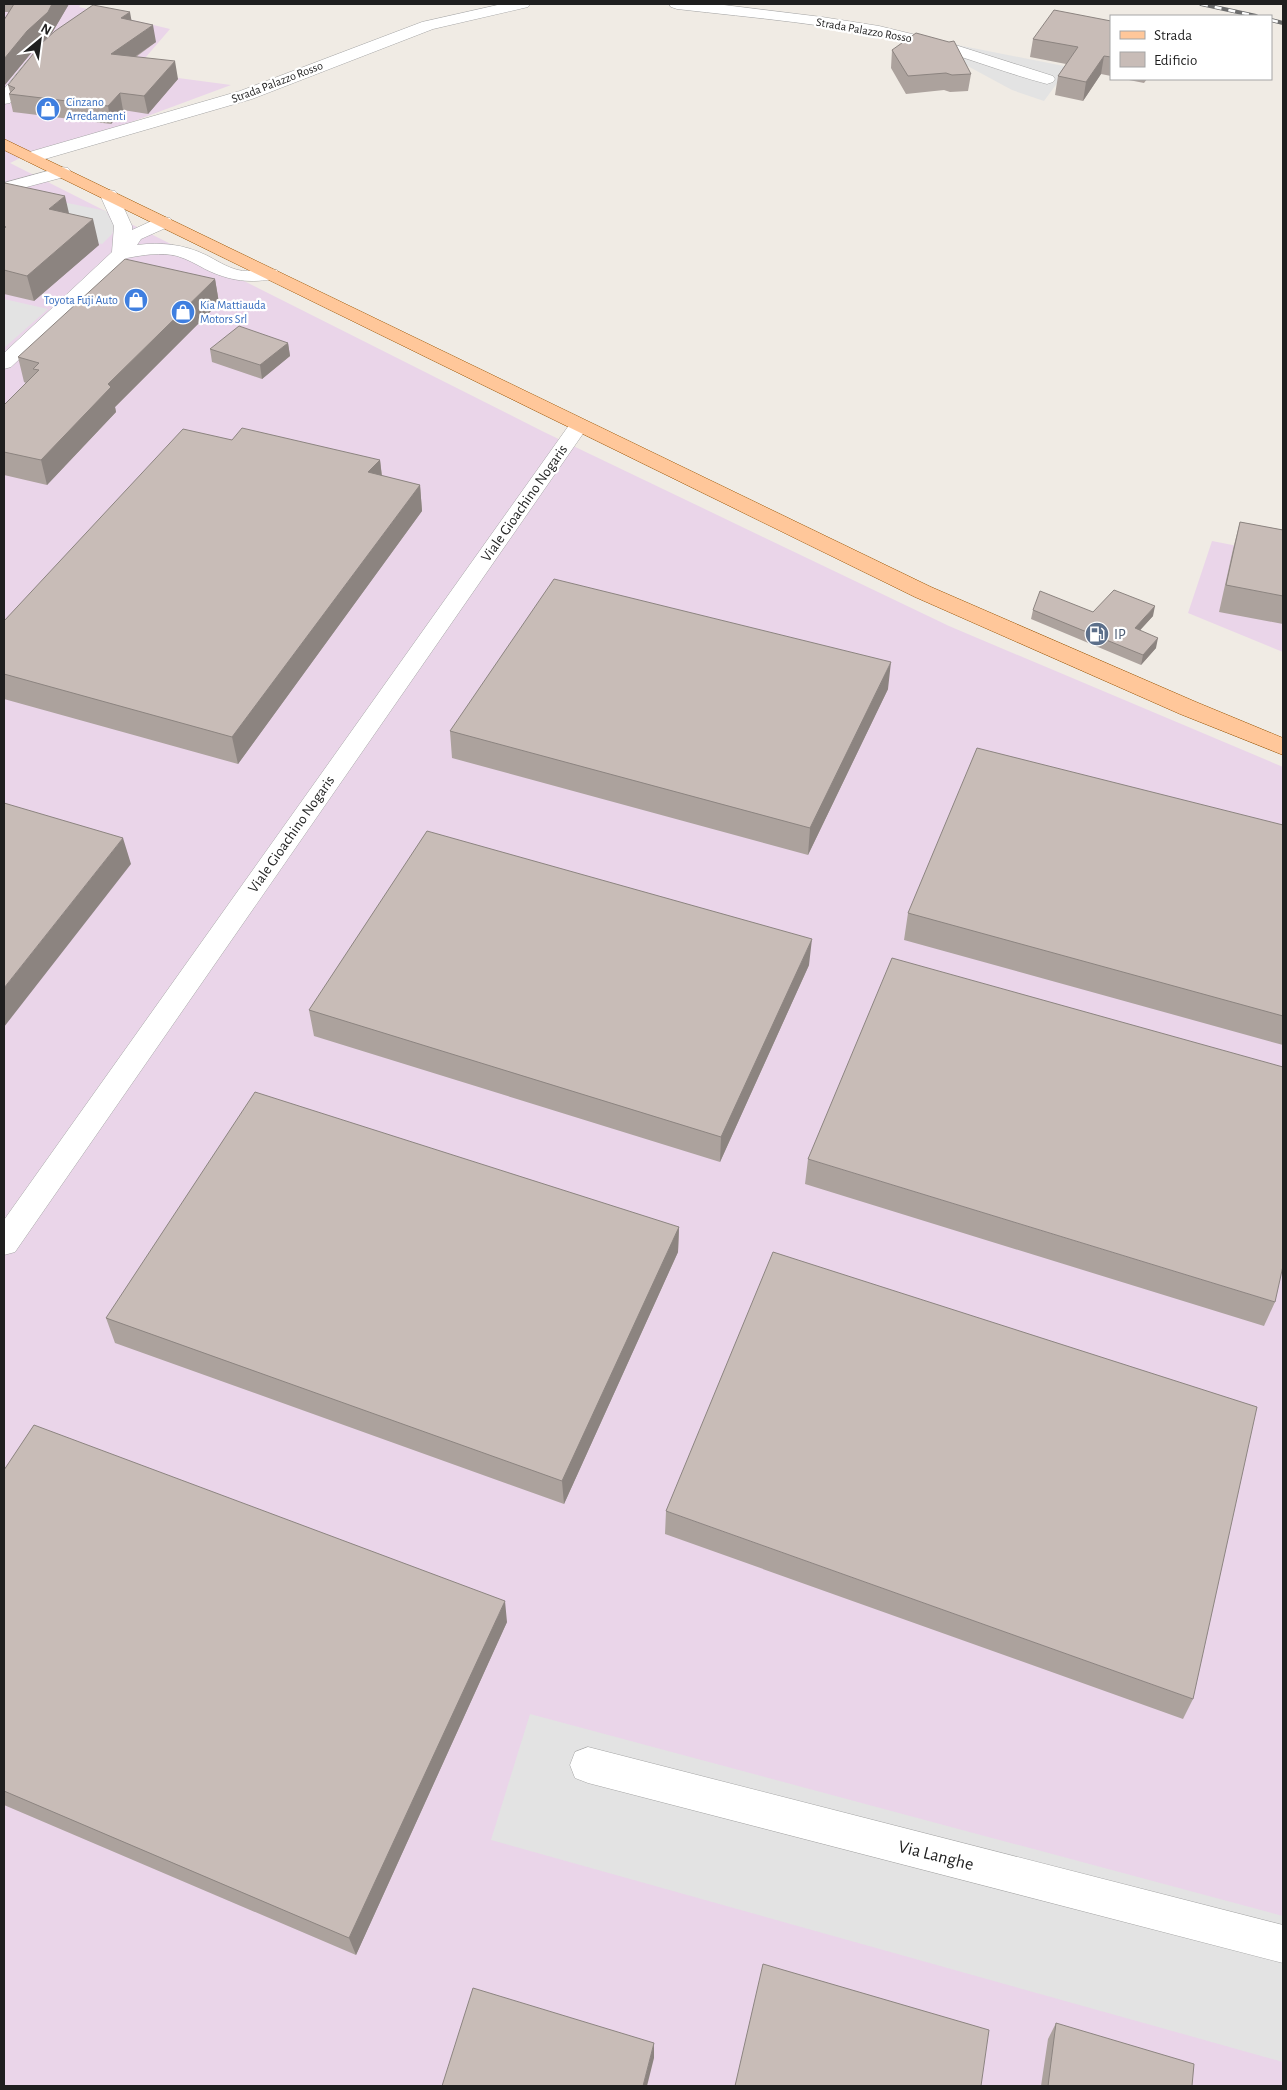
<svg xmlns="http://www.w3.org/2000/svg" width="1287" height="2090" font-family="'Alegreya Sans',sans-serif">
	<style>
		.industrial { fill: #ead5e9 }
		.parking { fill: #e3e3e3 }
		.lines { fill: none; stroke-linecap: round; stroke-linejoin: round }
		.minor-casing { stroke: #a6a6a6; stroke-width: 1 }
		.major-casing { stroke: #995300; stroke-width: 1 }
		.minor { fill: #fff; fill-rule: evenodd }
		.major { fill: #ffc79a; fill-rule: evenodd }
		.rail-casing { stroke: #6d6d6d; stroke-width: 4 }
		.rail { stroke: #fff; stroke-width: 2.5; stroke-dasharray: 7; stroke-linecap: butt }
		.wall { fill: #aca29d }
		.shaded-wall { fill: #8c8480 }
		.building { fill: #c8bcb7; stroke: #8c8480 }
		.labels { text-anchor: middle; stroke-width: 4.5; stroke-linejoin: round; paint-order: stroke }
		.far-street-label { font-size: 12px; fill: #1f1f1f; stroke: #fff }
		.far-shop-label { font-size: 12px; fill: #366cbe; stroke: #fff; text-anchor: start }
		.street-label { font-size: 15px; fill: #1f1f1f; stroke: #fff }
		.service-label { font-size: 15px; fill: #4e5e75; stroke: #fff; text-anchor: start }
		.near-street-label { font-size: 18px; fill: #1f1f1f; stroke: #fff }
	</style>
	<rect width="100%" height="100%" fill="#f0ebe4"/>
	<path class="industrial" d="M4,4h77l-2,3 91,22 -37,43 98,13 -113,42 -81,23 -27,13 534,269 405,194 334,141v1319h-1279z
		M1212,541l71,14v97l-95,-39z"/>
	<path class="parking" d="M912,36l157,31 -25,34 -32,-11z
		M15,192l91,19 8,15 -2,8 -10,10 -44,-9z
		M4,299l44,10 -44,39z
		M530,1714l753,202v146l-792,-222z"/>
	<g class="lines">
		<g class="minor-casing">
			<path id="minor" d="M502,4h28l-2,3 -95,22 -181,70 -214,62 -6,1 -6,-1 -3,-4 3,-4 214,-62 182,-69z
				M669,4h47l106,13 57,9 70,17 104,33 2,3 -2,3 -6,2c-46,-12 -91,-31 -138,-42 -76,-18 -154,-24 -232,-33l-6,-2z
				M33,59l6,2 2,3 -31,39 -6,1v-15l23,-28z
				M62,167l6,1 3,4 -3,4 -64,17v-10z
				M109,190l6,1 3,4 14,31v4l26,-12 6,-1 6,1 3,4 -3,4 -29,13 -4,6c24,-3 46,-1 69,10 10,5 20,12 32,15 12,3 26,-3 39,0l2,4 -2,4c-26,6 -48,3 -72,-9 -9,-5 -18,-10 -28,-13 -16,-4 -34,-1 -50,2l-116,109 -7,2v-16l108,-101 2,-26 -14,-31 3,-4z
				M579,419l7,2 3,4 -574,827 -11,3v-35l568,-799z
				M588,1747l695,178v38l-695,-180 -13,-5 -5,-13 5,-13z"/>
		</g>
		<g class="major-casing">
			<path id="major" d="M4,139l927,448 265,115 87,36v17l-103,-41 -265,-117 -911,-447z"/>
		</g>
		<use href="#minor" class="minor"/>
		<use href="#major" class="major"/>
		<g class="rail-casing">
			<path id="rail" d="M1201,4l55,12
				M1271,20l12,3"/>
		</g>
		<use href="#rail" class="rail"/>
	</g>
	<path class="wall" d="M4,4h65l-17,29 -20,19 -28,34v-66l5,-8h-5z
		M131,20l25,22 -20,15 42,22 -30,35 -25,-4 -12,14 -98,-12 -4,-18 1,-2 -2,-7z
		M1111,21v55l-10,-2 -18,27 -28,-6 3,-19 8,-12 -36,-7 3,-18z
		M892,50l79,24 -3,17 -18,1 -6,-2 -38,4 -15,-26z
		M1124,79h23l-3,4z
		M4,184l65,30 30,31 -65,56 -30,-7z
		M215,279l4,24 -104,104 1,5 -69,73 -43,-10v-70l22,-22 -2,-1 -6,-25z
		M288,343l2,13 -28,23 -50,-17 -2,-13z
		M232,440l148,20 2,16 38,9 2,26 -184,253 -234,-65v-78z
		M1240,522l43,8v94l-64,-12 14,-63z
		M1033,610l60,2 60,4 -13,14 16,18 -15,17 -110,-46z
		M888,689l-80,166 -356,-97 -2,-27z
		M1283,825v220l-379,-105 4,-27z
		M809,965l-89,197 -406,-126 -5,-26z
		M808,1159l467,143 -11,24 -459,-142z
		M679,1227l-1,25 -114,252 -449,-161 -9,-25z
		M4,1470l503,152 -151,333 -352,-150z
		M666,1511l527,188 -10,20 -518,-185z
		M1056,2023l136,63h-151l7,-47z"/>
	<path class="shaded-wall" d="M52,4h17l-17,29 -20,19 -28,34v-27l23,-28z
		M130,12l3,17 -12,-11z
		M153,25l3,17 -42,29 -3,-17z
		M1104,56l-3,18 -18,27 3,-19z
		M175,61l3,18 -30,35 -4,-18z
		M120,93l3,17 -12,14 -3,-18z
		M65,196l6,26 -22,-13z
		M93,219l6,26 -65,56 -7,-25z
		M215,279l4,24 -104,104 1,5 -69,73 -6,-25 67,-76z
		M288,343l2,13 -28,23 -2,-14z
		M380,460l3,27 -15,-15z
		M420,485l2,26 -184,253 -6,-27z
		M1155,606l-2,10 -20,22 2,-10z
		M1158,638l-2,10 -15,17 2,-10z
		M891,662l-3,27 -80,166 2,-27z
		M123,838l8,26 -127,163v-39z
		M812,939l-3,26 -89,197 1,-25z
		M679,1227l-1,25 -114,252 -2,-23z
		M505,1601l2,21 -151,333 -7,-17z
		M654,2043v15l-7,28h-4z"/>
	<path class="building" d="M14,4h38l-4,8 -21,19 -23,28v-39z
		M93,5l37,7 -9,6 32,7 -42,29 64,7 -31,35 -24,-3 -12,13 -99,-12 6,-6 -7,-3 34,-42 13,-12z
		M1054,10l57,11v36l-7,-1 -18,26 -28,-6 20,-29 -45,-8z
		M916,33l33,9 5,-1 17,33 -19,1 -6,-2 -38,3 -16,-26z
		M5,183l60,13 -16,13 44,10 -66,57 -23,-6v-42l2,-1 -2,-1v-42z
		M125,259l90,20 -107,105 3,3 -70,73 -37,-8v-47l35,-35 -6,-1 6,-6 -21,-6z
		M239,326l49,17 -28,22 -50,-16z
		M242,428l138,32 -12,12 52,13 -188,252 -228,-63v-53l179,-192 49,11z
		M1240,522l43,8v66l-57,-11z
		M554,579l337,83 -81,166 -360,-97z
		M1114,590l41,16 -20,22 23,10 -15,17 -110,-45 7,-19 53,21z
		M977,748l306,77v191l-375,-103z
		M4,803l119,35 -119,150z
		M427,831l385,108 -91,198 -412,-127z
		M892,958l391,109v199l-8,36 -467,-143z
		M255,1092l424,135 -117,254 -456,-163z
		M773,1252l484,155 -64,292 -527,-188z
		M34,1425l471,176 -156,337 -345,-147v-321z
		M763,1964l226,66 -8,56h-246z
		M473,1988l181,55 -11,43h-201z
		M1056,2023l138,41 -2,22h-144z"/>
	<defs>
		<g id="shop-disc" transform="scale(1.25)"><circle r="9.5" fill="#3f7fe0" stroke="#fff"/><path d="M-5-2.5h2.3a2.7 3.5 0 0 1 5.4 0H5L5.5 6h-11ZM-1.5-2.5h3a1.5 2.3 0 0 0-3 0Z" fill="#fff"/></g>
		<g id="fuel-disc" transform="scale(1.25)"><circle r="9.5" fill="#5c6f8a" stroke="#fff"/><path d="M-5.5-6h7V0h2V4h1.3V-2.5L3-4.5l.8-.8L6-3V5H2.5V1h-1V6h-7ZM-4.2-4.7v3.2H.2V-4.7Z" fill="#fff"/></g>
	</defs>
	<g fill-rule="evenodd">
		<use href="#shop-disc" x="48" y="109"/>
		<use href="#shop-disc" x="136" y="300"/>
		<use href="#shop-disc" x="183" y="312"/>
		<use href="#fuel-disc" x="1097" y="634"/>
	</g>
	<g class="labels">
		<g class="far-street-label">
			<text transform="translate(864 30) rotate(10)" y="4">Strada Palazzo Rosso</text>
			<text transform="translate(277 82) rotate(-21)" y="4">Strada Palazzo Rosso</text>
		</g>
		<g class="far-shop-label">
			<text x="66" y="106">Cinzano<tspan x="66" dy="14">Arredamenti</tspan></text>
			<text x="118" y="304" text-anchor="end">Toyota Fuji Auto</text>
			<text x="200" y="309">Kia Mattiauda<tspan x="200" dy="14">Motors Srl</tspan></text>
		</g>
		<g class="street-label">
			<text transform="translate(524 503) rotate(-55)" y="5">Viale Gioachino Nogaris</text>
			<text transform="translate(291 834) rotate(-55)" y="5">Viale Gioachino Nogaris</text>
		</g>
		<g class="service-label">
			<text x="1114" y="639">IP</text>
		</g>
		<g class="near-street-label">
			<text transform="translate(936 1855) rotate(14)" y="6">Via Langhe</text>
		</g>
	</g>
	<rect width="1287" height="2090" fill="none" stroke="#1f1f1f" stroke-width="10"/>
	<rect x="1110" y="15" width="162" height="65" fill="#ffffff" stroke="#a5a5a5"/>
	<rect x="1120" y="31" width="25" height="8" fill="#ffc79a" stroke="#a5a5a5"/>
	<text x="1154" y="40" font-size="15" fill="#1f1f1f">Strada</text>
	<rect x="1120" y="52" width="25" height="15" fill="#c8bcb7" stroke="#a5a5a5"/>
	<text x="1154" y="65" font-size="15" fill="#1f1f1f">Edificio</text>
	<g transform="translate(40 40) rotate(29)" stroke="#ffffff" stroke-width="4" paint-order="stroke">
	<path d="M0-4L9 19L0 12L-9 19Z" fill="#1f1f1f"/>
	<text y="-8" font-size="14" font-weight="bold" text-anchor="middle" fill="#1f1f1f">N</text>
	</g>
</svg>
